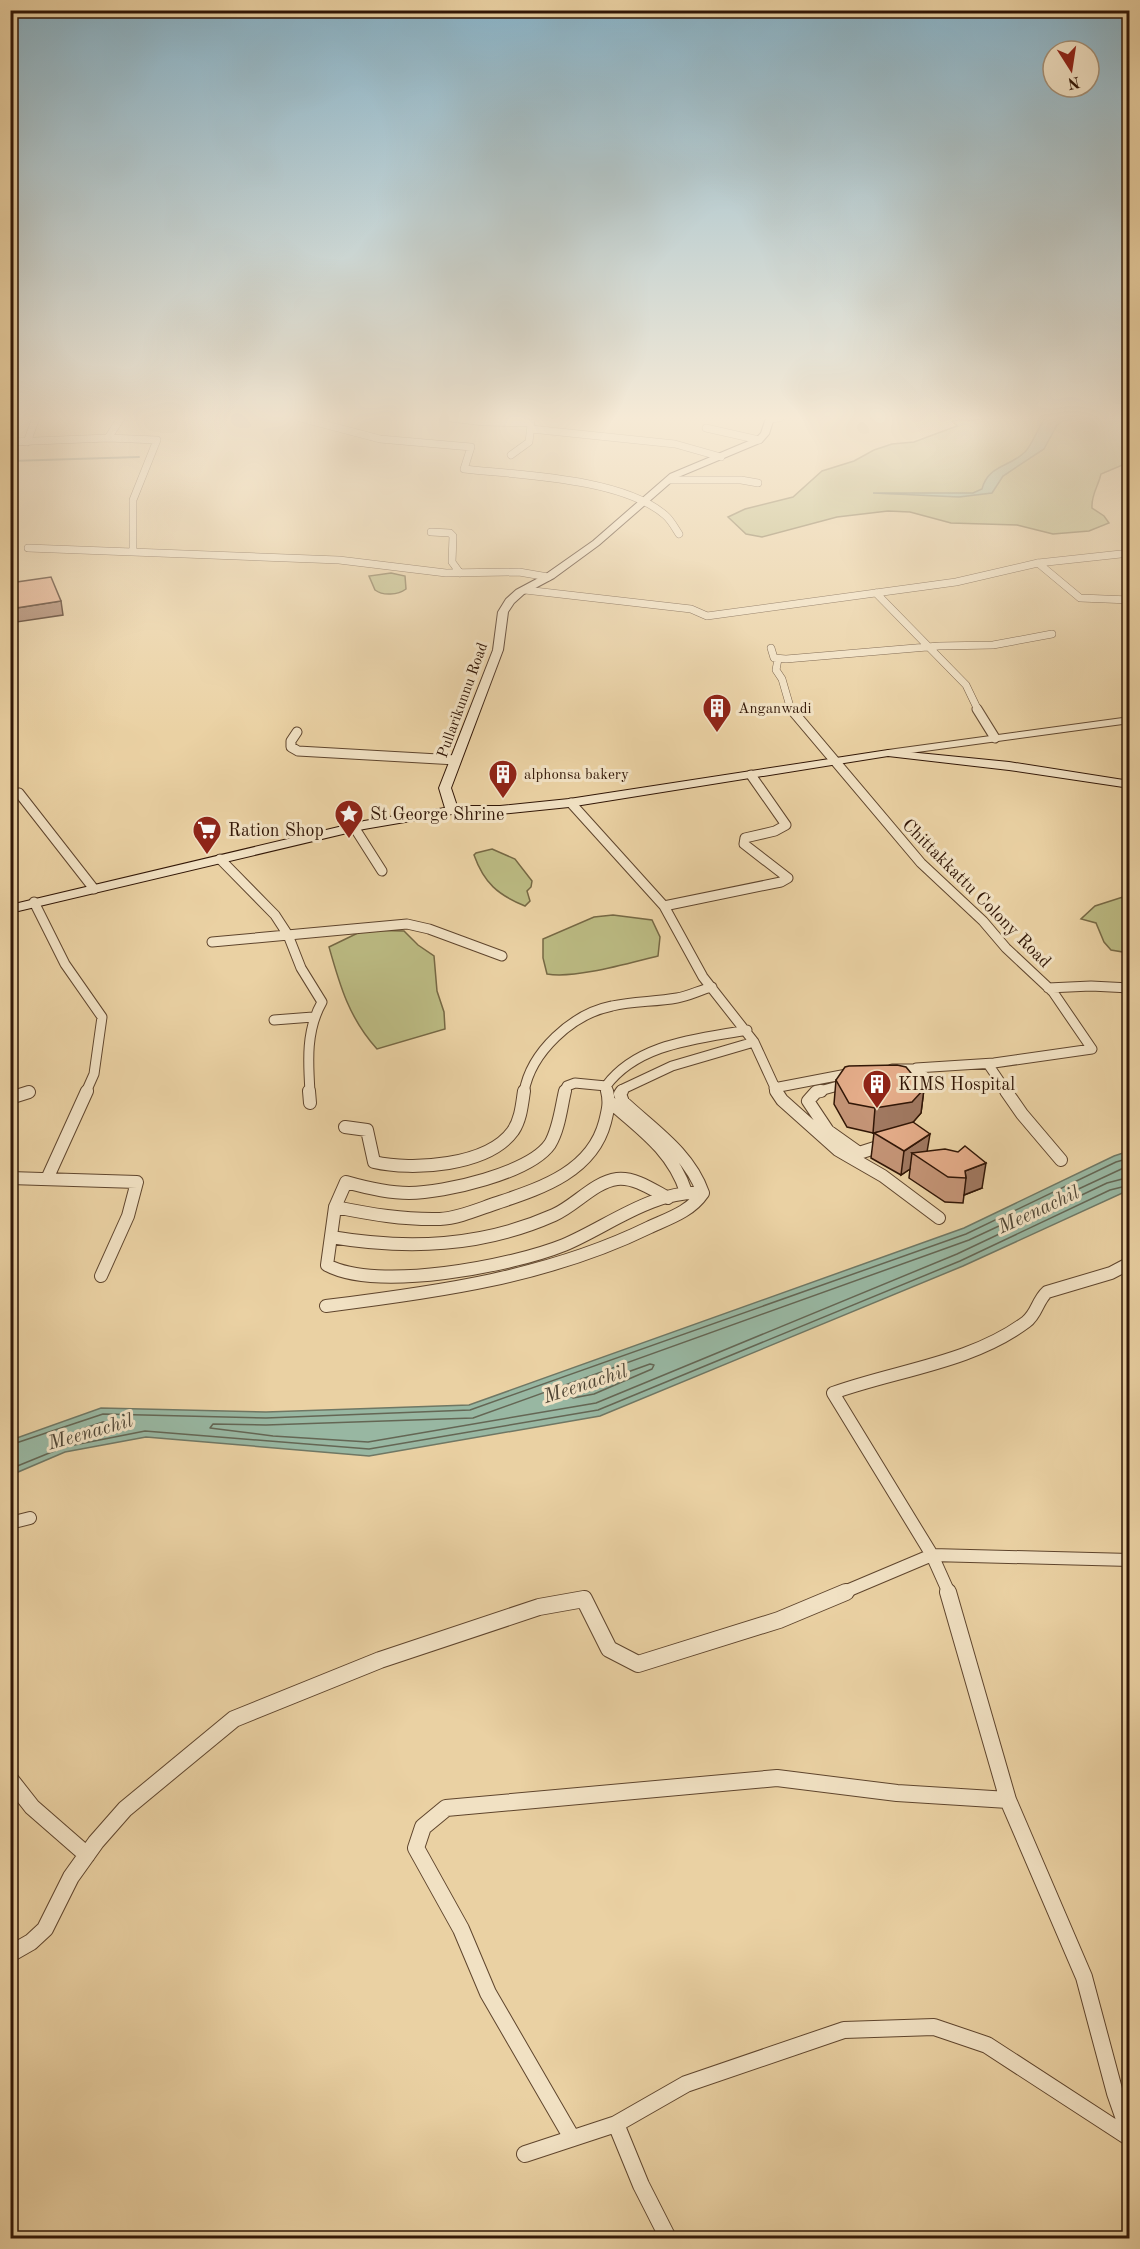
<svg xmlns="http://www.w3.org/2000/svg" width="1140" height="2249" font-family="'Old Standard TT',serif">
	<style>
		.green { fill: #bbba82; stroke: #766844; stroke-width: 1.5 }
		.water { fill: #98b7a2; stroke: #6f7764; stroke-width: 1.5 }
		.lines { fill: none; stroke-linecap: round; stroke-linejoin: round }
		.shore { stroke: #646654; stroke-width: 1.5 }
		.stream { stroke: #6f7764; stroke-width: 2 }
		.minor-far3-casing { stroke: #5f452d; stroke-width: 8 }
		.minor-far2-casing { stroke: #5f452d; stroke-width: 11 }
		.minor-far1-casing { stroke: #5f452d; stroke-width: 14 }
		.minor-casing { stroke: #5f452d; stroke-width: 18 }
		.tertiary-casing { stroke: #5f452d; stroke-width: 2 }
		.secondary-casing { stroke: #311606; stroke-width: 2 }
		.minor-far3 { stroke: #f1e1c3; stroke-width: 7 }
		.minor-far2 { stroke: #f1e1c3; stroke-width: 9 }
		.minor-far1 { stroke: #f1e1c3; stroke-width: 12 }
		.minor { stroke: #f1e1c3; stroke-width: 16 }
		.tertiary { fill: #f1e1c3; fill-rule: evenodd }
		.secondary { fill: #f1e1c3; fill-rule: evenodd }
		.wall { fill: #c49476; stroke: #311606; stroke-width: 1.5 }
		.shaded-wall { fill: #a07860; stroke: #311606; stroke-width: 1.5 }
		.building { fill: #e4ac89; stroke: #311606; stroke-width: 1.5 }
		.labels { text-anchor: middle; stroke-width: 6; stroke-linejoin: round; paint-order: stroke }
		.far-street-label { font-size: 15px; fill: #311606; stroke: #f1e1c3 }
		.far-poi-label { font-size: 15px; fill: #311606; stroke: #f1e1c3; text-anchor: start }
		.poi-label { font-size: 18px; fill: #311606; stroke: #f1e1c3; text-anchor: start }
		.street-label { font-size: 18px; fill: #311606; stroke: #f1e1c3 }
		.water-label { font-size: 20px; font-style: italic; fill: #504635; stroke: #f1e1c3 }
	</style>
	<rect width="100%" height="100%" fill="#ead1a3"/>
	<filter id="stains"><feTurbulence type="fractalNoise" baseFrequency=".00333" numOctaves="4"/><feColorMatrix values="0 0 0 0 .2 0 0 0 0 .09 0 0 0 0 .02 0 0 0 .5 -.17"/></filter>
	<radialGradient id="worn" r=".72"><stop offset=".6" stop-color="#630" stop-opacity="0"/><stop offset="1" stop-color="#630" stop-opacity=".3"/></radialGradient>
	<path class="green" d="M984,418h145v37l-4,9 -24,10c-3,13 -10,21 -9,34l12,8 5,7 -20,8 -36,3 -36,-9 -66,-2 -41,-11 -22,-1 -51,6 -75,20 -16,-3 -18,-17 17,-8 48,-12 29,-26 32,-10 20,-11 18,-6 22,-2 43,-16 -5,-5c10,-3 20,2 32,-3z
		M391,573l14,3 1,13c-8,6 -23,7 -31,1l-6,-14z
		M492,849l23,10 17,22 -1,6 -4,4 3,10 -5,5c-27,-11 -41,-23 -51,-51l2,-2z
		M1129,895v58l-18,-3 -7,-8 -8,-19 -15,-4 14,-13z
		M613,915l39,5 8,17 -2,19c-29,7 -83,23 -111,18l-4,-16v-19l51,-22z
		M364,930l40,1 14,14 16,11 3,35 7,21 1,17 -68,20c-28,-31 -37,-63 -48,-102z"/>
	<path class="water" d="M1045,418h51l-33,3 -6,4 -13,24 -41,27 -11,17 -33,4 -86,-4h100l9,-4c6,-24 28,-22 43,-37 7,-7 13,-24 20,-34z
		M1129,1151v39l-166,76 -363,150 -231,40 -223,-19 -81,15 -54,23v-35l90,-32 165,4 203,-7 495,-177 150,-72z"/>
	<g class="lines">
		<path class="shore" d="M1130,1165l-161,75 -496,178 -207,7 -53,-1 -3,4 63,8 95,6 228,-39 361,-149 150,-71 23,-6
			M650,1364l4,1 -2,4 -58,25 -21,4 -3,-2 2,-4z
			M103,1422h20l2,4 -44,10 -3,-2 1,-4z
			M10,1445l93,-31 163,4 204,-8 496,-176 150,-72 14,-4
			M10,1469l54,-22 81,-16 224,18 229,-39 362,-149 150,-71 20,-5"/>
		<path class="stream" d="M10,461l129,-4"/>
		<g class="minor-far3-casing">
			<path id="minor-far3" d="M121,418l-13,20 49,2 -24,60v51
				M300,418l80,21 91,8 -7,22c55,6 158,9 201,46 6,5 10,13 14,19
				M450,418l34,4 47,1
				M770,419l10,-1
				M706,428l53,12
				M531,429l144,15 46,13
				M10,442l98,-4
				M27,442l9,-24
				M511,455l18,-13 2,-17
				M670,480h71l17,3
				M431,532l19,1 3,3 -1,26 8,11
				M28,548l311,12 107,13 73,-1 29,5
				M1038,563l42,35 50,2
				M525,590l166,19 16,7 249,-34 82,-19 92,-10
				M876,593l90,92 12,25
				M771,648l3,10 12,1 153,-13 54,-1 59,-11
				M778,659l-2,11 6,9 9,31"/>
		</g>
		<g class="minor-far2-casing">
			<path id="minor-far2" d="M791,709l130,154 62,58 23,27 47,44 39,57 -98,14 -78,5
				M977,709l18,29
				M297,732l-6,9v6l7,4 158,9
				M19,793l75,96
				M571,803l93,103 39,71 51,65 23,50
				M354,827l28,44
				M220,859l55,56 13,20 13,33 21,34c-16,28 -14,59 -12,90
				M34,902l31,62 37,53 -8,57 -8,18
				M664,906l117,-24 7,-4 -44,-34 1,-6 30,-7 11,-6 -35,-50
				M212,942l195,-18 22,5 73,27
				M1048,988l43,-2 39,2
				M274,1020l39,-3
				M988,1064l19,28
				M892,1069h23l12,9 -5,4 -16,2
				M606,1086c32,-43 92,-47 141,-56
				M774,1088l78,-15
				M524,1092c7,-40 48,-78 88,-86 21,-5 43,-4 65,-8 12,-2 23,-8 35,-11
				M564,1092l3,-6 8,-3 31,3 2,6
				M621,1092l2,-3 49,-23 82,-24
				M816,1092l33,-9"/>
		</g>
		<g class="minor-far1-casing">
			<path id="minor-far1" d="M309,1091l1,12
				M776,1091l6,9 56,50 12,7 9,-4
				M821,1091l-5,1 -8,9 20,30 31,22 25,-8
				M1006,1091l16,23 39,46
				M10,1098l19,-6
				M610,1102c31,27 63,49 76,90
				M345,1127l22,3 7,32c38,9 114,4 139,-31 8,-12 9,-27 11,-40
				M850,1157l33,19 56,42
				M10,1178l127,4 -9,34 -27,60
				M47,1179l40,-88
				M335,1207c35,7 69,13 105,12 19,-1 39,-10 57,-16 44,-15 95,-31 108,-81 3,-12 5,-20 2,-31
				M335,1207l-8,58c50,27 185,1 237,-20 45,-19 88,-55 139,-52 -14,-40 -50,-63 -80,-91l-3,-8 2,-3
				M335,1207l11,-25c21,6 42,11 63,11 35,0 121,-20 141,-49 9,-15 11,-36 15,-53
				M331,1237c77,13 151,10 223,-22 21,-9 40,-33 63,-36 18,-2 36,11 51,19
				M326,1306c112,-14 222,-29 324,-79 20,-9 41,-16 53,-34
				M10,1523l20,-5
				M842,1593l90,-38 198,5
				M949,1593l-17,-38 -99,-162c64,-23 138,-30 193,-71 11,-8 11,-21 21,-30l64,-19 19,-10"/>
		</g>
		<g class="minor-casing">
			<path id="minor" d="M948,1592l60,208 76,177 31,116 15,43
				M10,1779l22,28 55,48
				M10,1954l21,-12 14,-13 26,-52 25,-35 29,-33 109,-90 146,-59 159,-53 45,-8 25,50 29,15 141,-44 67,-28
				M616,2124l25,61 27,53
				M572,2138l-84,-145 -27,-64 -45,-81 7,-21 23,-19 331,-30 120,15 111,7
				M525,2154l91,-30 70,-40 158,-54 90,-3 53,18 143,93"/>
		</g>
		<g class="tertiary-casing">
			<path id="tertiary" d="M1130,717v6l-242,33 -5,-3 5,-3z"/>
		</g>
		<g class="secondary-casing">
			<path id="secondary" d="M766,418h8l-5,16 -7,8 -86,36 -77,67 -45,33 -30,16 -10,9 -6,9 -5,38 -52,138 6,18h43l69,-7 319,-49 121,12 121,19v7l-121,-18 -121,-14 -319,51 -69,7h-48l-88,15 -354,84v-8l354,-84 81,-13 -6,-20 54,-138 5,-38 8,-13 10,-9 30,-16 47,-33 77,-67 86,-36 5,-5z"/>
		</g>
		<use href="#minor-far3" class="minor-far3"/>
		<use href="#minor-far2" class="minor-far2"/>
		<use href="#minor-far1" class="minor-far1"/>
		<use href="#minor" class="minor"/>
		<use href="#tertiary" class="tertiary"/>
		<use href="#secondary" class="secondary"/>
	</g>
	<path class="wall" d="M836,1080l88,9 -3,24 -8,9 14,29 55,37 -18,7 -1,8 -18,-1 -36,-24 1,-9 -9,6 -30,-17 3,-25 6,-1 -7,1 -26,-6 -13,-23z"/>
	<path class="shaded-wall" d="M61,601l2,14 -53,8v-14z
		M924,1089l-3,24 -12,14 -36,6 2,-25z
		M930,1134l-4,24 -14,-5 -2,16 -9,6 3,-24z
		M986,1163l-4,25 -18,7 2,-17 -1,-7z"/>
	<path class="building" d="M51,577l10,24 -51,8v-26z
		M897,1065l9,2 18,22 -12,13 -37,6 -26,-5 -13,-23 9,-13 4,-1z
		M913,1122l17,12 -26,17 -30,-18z
		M965,1146l21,17 -21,8 1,7 -18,-1 -36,-24 33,-4 13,3z"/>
	<linearGradient id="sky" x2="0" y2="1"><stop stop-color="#88b5cc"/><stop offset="0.57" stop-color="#f6ead6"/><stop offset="1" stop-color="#f6ead6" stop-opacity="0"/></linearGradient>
	<rect width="1140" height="733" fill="url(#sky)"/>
	<defs>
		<g id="building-pin" transform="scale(1.5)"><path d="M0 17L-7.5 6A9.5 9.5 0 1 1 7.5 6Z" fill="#8f2418" stroke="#f1e1c3"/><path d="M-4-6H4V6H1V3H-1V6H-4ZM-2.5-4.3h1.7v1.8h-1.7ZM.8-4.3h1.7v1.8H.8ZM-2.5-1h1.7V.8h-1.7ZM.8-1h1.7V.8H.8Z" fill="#fff"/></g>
		<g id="sight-pin" transform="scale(1.5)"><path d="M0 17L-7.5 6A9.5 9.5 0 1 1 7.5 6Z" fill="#8f2418" stroke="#f1e1c3"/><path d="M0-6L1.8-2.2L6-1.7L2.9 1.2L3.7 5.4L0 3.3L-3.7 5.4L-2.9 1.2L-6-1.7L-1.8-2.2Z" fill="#fff"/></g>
		<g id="supermarket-pin" transform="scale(1.5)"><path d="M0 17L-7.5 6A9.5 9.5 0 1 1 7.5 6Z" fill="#8f2418" stroke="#f1e1c3"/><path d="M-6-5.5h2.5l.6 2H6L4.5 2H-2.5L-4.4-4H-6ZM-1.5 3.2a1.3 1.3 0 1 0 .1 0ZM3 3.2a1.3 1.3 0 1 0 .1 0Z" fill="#fff"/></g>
	</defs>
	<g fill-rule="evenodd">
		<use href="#building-pin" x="717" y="708"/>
		<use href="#building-pin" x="503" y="774"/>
		<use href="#sight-pin" x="349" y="814"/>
		<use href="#supermarket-pin" x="207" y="830"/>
		<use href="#building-pin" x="877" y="1084"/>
	</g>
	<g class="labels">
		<g class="far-street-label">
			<text transform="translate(462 700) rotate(-70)" y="5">Pullarikunnu Road</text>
		</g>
		<g class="far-poi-label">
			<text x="738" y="713">Anganwadi</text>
			<text x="524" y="779">alphonsa bakery</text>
		</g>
		<g class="poi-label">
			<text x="370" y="820">St George Shrine</text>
			<text x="228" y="836">Ration Shop</text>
			<text x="898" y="1090">KIMS Hospital</text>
		</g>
		<g class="street-label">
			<text transform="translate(977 893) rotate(45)" y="6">Chittakkattu Colony Road</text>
		</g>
		<g class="water-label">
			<text transform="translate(1038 1209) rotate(-25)" y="7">Meenachil</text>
			<text transform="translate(585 1383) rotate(-18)" y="7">Meenachil</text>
			<text transform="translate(90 1431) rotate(-16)" y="7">Meenachil</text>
		</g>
	</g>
	<rect width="1140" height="2249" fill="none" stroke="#ead1a3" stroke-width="36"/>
	<rect x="12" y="12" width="1116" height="2225" fill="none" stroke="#311606" stroke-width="3"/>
	<rect x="18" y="18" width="1104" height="2213" fill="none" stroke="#311606" stroke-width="1.5"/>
	<g transform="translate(1071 69) rotate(168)"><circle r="28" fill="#f1e1c3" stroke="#a49077" stroke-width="1.5"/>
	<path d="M0-4.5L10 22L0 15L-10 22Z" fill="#8f2418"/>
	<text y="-9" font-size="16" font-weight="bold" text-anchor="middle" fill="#311606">N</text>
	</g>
	<rect width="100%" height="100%" filter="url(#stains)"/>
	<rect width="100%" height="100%" fill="url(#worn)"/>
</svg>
